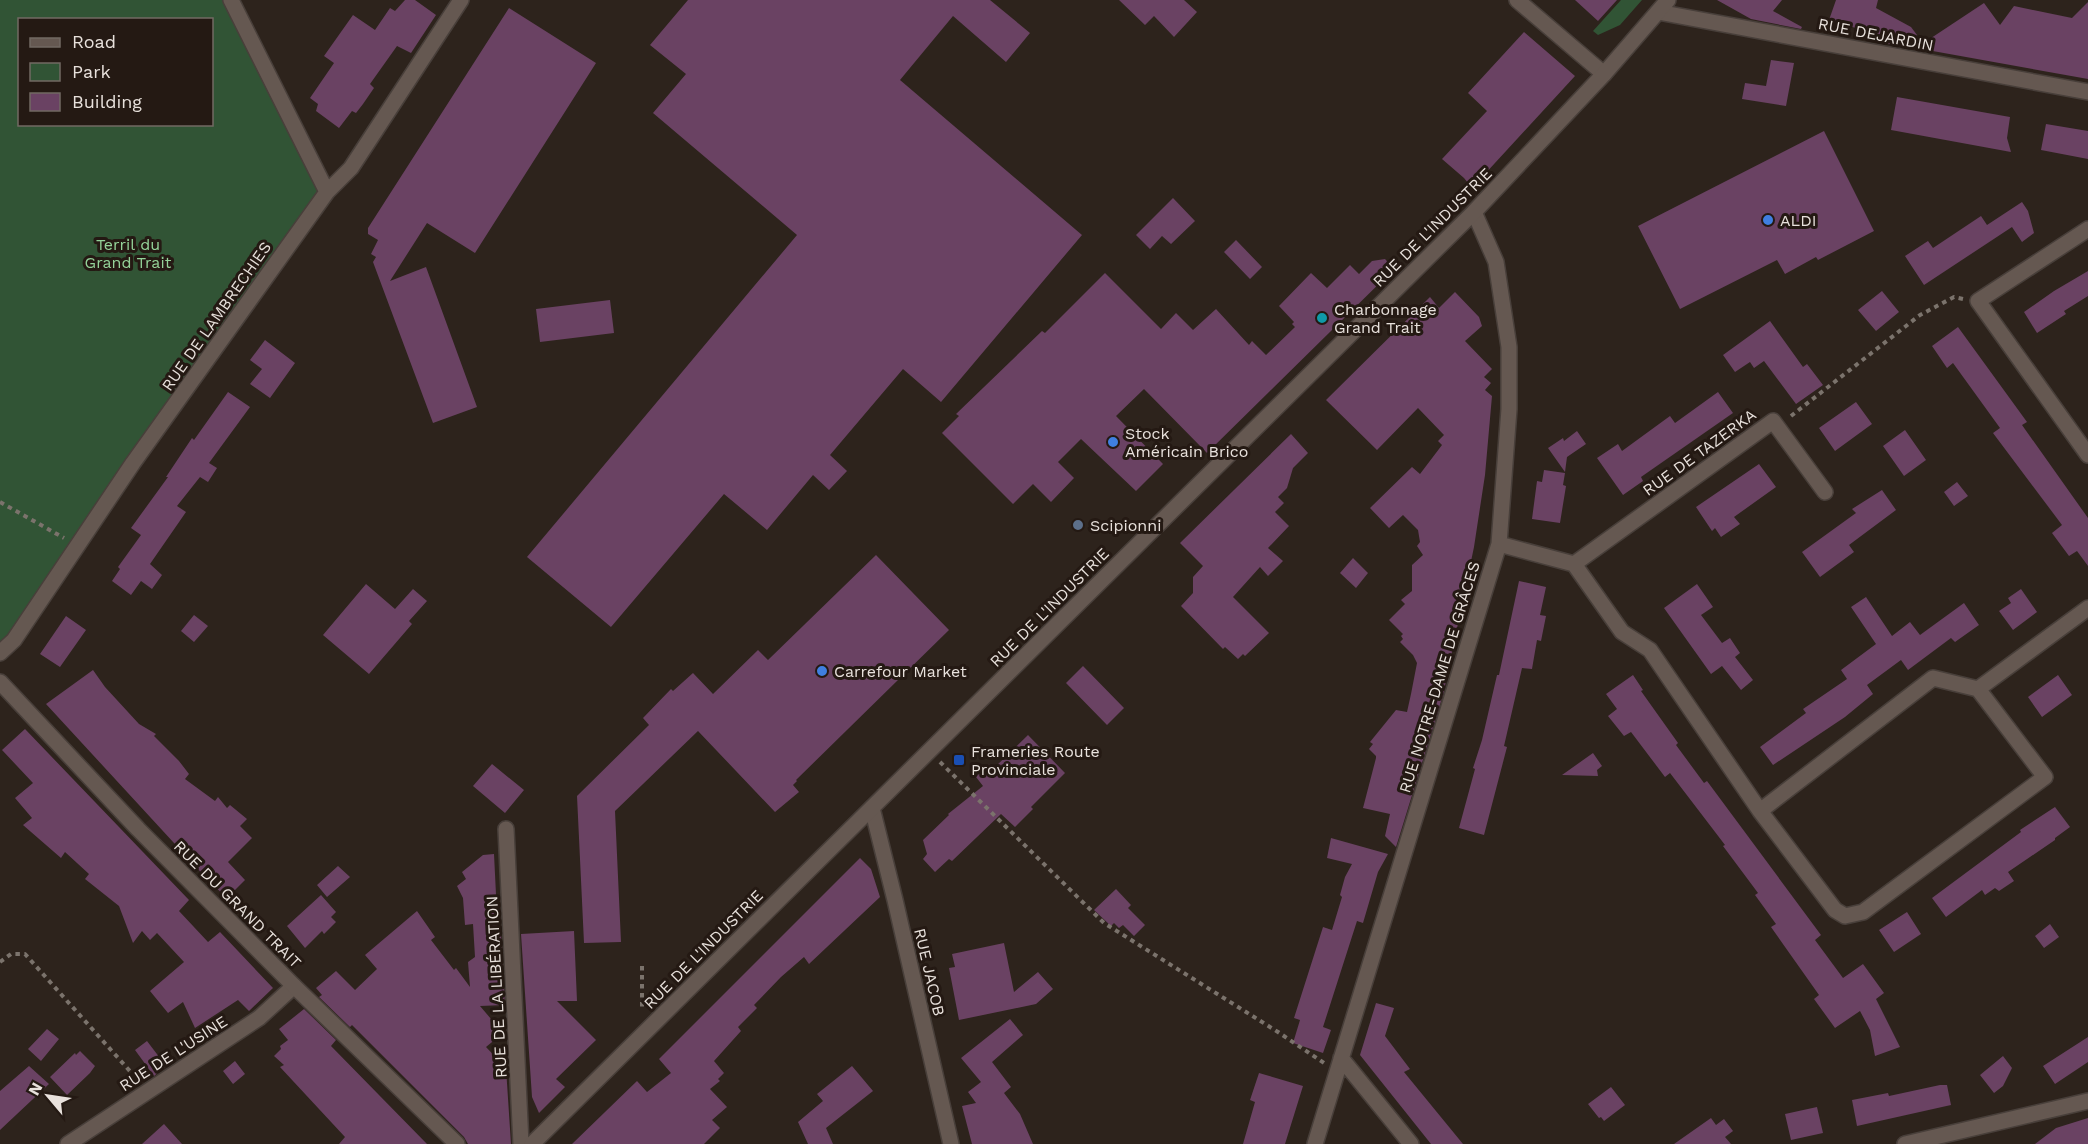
<svg xmlns="http://www.w3.org/2000/svg" width="2088" height="1144" font-family="'Work Sans',sans-serif">
	<style>
		.green { fill: #315435; fill-rule: evenodd }
		.building { fill: #6a4263 }
		.lines { fill: none; stroke-linecap: round; stroke-linejoin: round }
		.street-casing { stroke: #483f3a; stroke-width: 18 }
		.secondary-casing { stroke: #483f3a; stroke-width: 18 }
		.path { stroke: #7b736c; stroke-width: 4; stroke-dasharray: 4.5 4.5; stroke-linecap: butt }
		.street { stroke: #655851; stroke-width: 15 }
		.secondary { stroke: #655851; stroke-width: 15 }
		.shop-dot { fill: #3f7fe0; stroke: #241913; stroke-width: 2 }
		.culture-dot { fill: #0f9aa8; stroke: #241913; stroke-width: 2 }
		.service-dot { fill: #5c6f8a; stroke: #241913; stroke-width: 2 }
		.transit-dot { fill: #1a4fb4; stroke: #241913; stroke-width: 2 }
		.labels { text-anchor: middle; stroke-width: 6; stroke-linejoin: round; paint-order: stroke }
		.street-label { font-size: 16px; fill: #e8e1dc; stroke: #241913 }
		.poi-label { font-size: 16px; fill: #e8e1dc; stroke: #241913; text-anchor: start }
		.park-label { font-size: 16px; fill: #94d399; stroke: #241913 }
	</style>
	<rect width="100%" height="100%" fill="#2d231c"/>
	<path class="green" d="M0,0h231l96,192 -327,461zM20,20h192v104h-192z
		M1621,0h21l-22,25 -22,10 -5,-4z"/>
	<path class="building" d="M405,0h10l21,15 -25,38 -14,-7 -27,38 4,4 -11,16 -7,9 -4,-2 -13,17 -23,-17 2,-7 -8,-6 24,-35 -10,-7 29,-41 22,15 15,-22 5,3z
		M688,0h302l40,33 -24,29 -53,-46 -53,64 182,155 -141,167 -38,-33 -73,86 17,16 -18,19 -16,-15 -46,55 -43,-36 -113,133 -84,-70 270,-322 -144,-122 33,-39 -36,-29z
		M1119,0h65l13,12 -23,25 -20,-21 -9,9z
		M1575,0h42l-19,21z
		M1717,0h65l-9,11 29,16 -1,2 -50,-10z
		M1836,0h42l-2,8 35,19 6,8 -15,11 -36,-6 3,-8 -40,-12z
		M2088,2v77l-172,-31 68,-45 16,22 14,-19 58,12z
		M509,8l87,55 -121,190 -48,-30 -37,58 36,-14 51,140 -44,16 -60,-161 3,-5 -5,-3 7,-14 -10,-6v-6z
		M1524,32l51,44 -103,112 -8,-10 -22,-19 45,-48 -19,-18z
		M1771,60l23,3 -8,43 -44,-7 3,-16 21,3z
		M1897,97l113,20 -3,21 4,14 -120,-22z
		M2046,124l42,7v28l-47,-9z
		M1824,131l50,100 -56,29 -2,-3 -31,17 -8,-14 -97,49 -42,-83z
		M1173,198l22,23 -24,23 -9,-8 -12,13 -14,-14z
		M2022,202l6,9 6,22 -12,9 -10,-15 -88,58 -19,-29 23,-15 5,7 48,-32 6,9z
		M1236,240l26,27 -12,12 -26,-27z
		M1385,259l9,10 -187,184 -63,-64 -28,27 47,48 -27,27 -55,-52 -23,23 16,16 -23,24 -18,-18 -20,20 -71,-71 17,-17 -3,-2 86,-83 3,2 60,-60 56,56 15,-16 17,17 23,-21 33,36 3,-4 14,14 29,-28 -3,-3 2,-2 -15,-16 32,-33 16,15 23,-23 9,9 13,-13z
		M2088,271v25l-24,15 2,3 -29,19 -13,-21 30,-21z
		M1882,291l17,21 -23,19 -18,-21z
		M1455,292l24,25 3,9 -17,15 27,28 -8,8 7,6 -6,7 7,6 -7,79 -11,72 -31,148 -47,152 -11,-11 5,-22 -27,-6 13,-50v-2l-7,-7 4,-5 -3,-2 26,-32 11,2 4,-18 6,-31 -4,-8 -13,-13 3,-3 -2,-3 2,-2 -14,-14 16,-16 -4,-4 11,-9v-26l11,-10 -6,-9 3,-4 -2,-12 -15,-15 -14,13 -19,-20 42,-41 8,7 22,-29 -4,-4 6,-6 -26,-27 -41,42 -51,-50 104,-103 9,11z
		M610,300l4,33 -74,9 -4,-33z
		M1770,321l33,46 4,-3 16,21 -27,19 -32,-43 -10,7 -4,-6 -15,10 -12,-17z
		M1958,327l69,95 -5,3 66,93v48l-11,-15 -8,5 -17,-23 10,-8 -69,-92 7,-5 -47,-65 -6,5 -15,-22z
		M265,340l30,23 -25,35 -20,-14 12,-15 -12,-9z
		M228,392l22,15 -41,56 8,5 -9,14 -8,-5 -23,29 9,6 -36,52 12,11 -10,14 -11,-8 -10,14 -19,-14 8,-12 -2,-2 23,-32 -10,-7 37,-51h-2l26,-39 2,2z
		M1718,392l15,21 -92,64 2,4 -20,14 -26,-37 21,-14 4,7 48,-35 5,7z
		M1856,402l16,22 -37,27 -16,-23z
		M1905,430l21,30 -22,16 -21,-30z
		M1577,431l9,13 -19,13 -2,15 -17,-24 15,-10 1,3z
		M1291,434l17,19 -15,15 -6,20 -9,9 6,6 -9,9 14,14 -21,22 15,13 -15,15 -8,-9 -27,30 36,36 -24,23 -2,-2 -5,5 -13,-12 -2,2 -42,-43 12,-13v-16l10,-11 -23,-23z
		M1759,464l17,23 -42,30 6,7 -19,13 -6,-9 -3,3 -16,-24z
		M1544,470l21,3 -2,12 3,1 -6,37 -28,-4 5,-38 5,1z
		M1957,482l11,14 -14,10 -10,-14z
		M1882,490l14,20 -47,35 5,7 -34,25 -18,-25 54,-39 -4,-4z
		M876,555l73,75 -153,150 1,1 -4,4 6,7 -24,20 -77,-81 -83,80 6,131 -37,1 -7,-147 72,-71 -6,-7 28,-29 2,2 20,-18 20,21 45,-44 10,10z
		M1353,558l15,15 -12,15 -16,-15z
		M1519,581l27,6 -6,28 6,1 -5,25 -4,-1 -5,29 -10,-1 -18,78 3,1 -23,88 -25,-7 16,-59 -2,-1 9,-28 15,-65h2z
		M366,584l29,25 18,-20 14,12 -18,20 3,3 -43,50 -46,-39z
		M1697,584l16,23 -12,8 21,28 8,-5 10,15 -5,4 18,23 -12,10 -19,-24 -11,8 -47,-66z
		M2021,589l16,23 -24,18 -14,-19 12,-8 -3,-5z
		M1866,597l26,39 18,-14 10,13 44,-32 15,22 -24,17 -4,-4 -43,32 -7,-10 -34,25 6,9 -28,23 -72,48 -13,-18 46,-34 -3,-4 44,-30 -6,-9 35,-26 -25,-37z
		M194,615l14,11 -14,16 -13,-11z
		M66,616l20,14 -26,37 -20,-13z
		M1083,666l41,42 -17,17 -41,-42z
		M93,670l12,17 34,37 17,10 -2,2 25,25 10,13 -4,5 30,22 3,-4 9,11 3,-3 17,14 -7,7 12,12 -24,24 17,18 -18,18 -18,-17 -163,-177z
		M1633,675l10,15 -2,1 37,52 -2,2 28,38 3,-2 114,154 -6,5 28,38 20,-14 21,29 -8,6 24,48 -25,9 -5,-26 -10,-19 -25,17 -21,-29 5,-4 -48,-68 5,-3 -21,-29 3,-2 -35,-47 2,-1 -55,-72 -5,4 -34,-45 -7,4 -16,-20 9,-7 -11,-15z
		M2058,675l14,20 -30,22 -14,-20z
		M25,729l164,171 -10,11 29,31 12,-10 53,56 -24,23 -11,-11 -43,28 -12,-26 -15,11 -18,-22 34,-29 -27,-29 -7,7 -8,-9 -9,12 -14,-37 -34,-27 4,-5 -24,-22 -4,6 -38,-33 9,-7 -17,-20 18,-15 -31,-33z
		M1028,735l37,38 -34,34 2,2 -18,18 -14,-13 -49,47 -3,-2 -14,13 -12,-13 4,-5 -4,-14 26,-25 -1,-1 35,-28 -7,-9 13,-13 4,5z
		M1593,753l9,13 -5,4 1,6 -36,-1z
		M492,764l32,26 -19,23 -32,-27z
		M2055,807l15,20 -15,11v2l-47,32 6,9 -15,10 -4,-3 -10,7 -3,-5 -36,27 -14,-19 89,-66 -1,-2z
		M1331,838l57,16 -10,18 -15,51 -6,-2 -34,106 8,3 -8,23 -30,-10 7,-23 -6,-2 29,-91 9,3 10,-33 -2,-2 5,-18 7,-13 -25,-6z
		M494,854l4,81h3l4,70 -25,1 23,27 -17,14 20,21 5,76h-43l-4,-7 -112,-112 -2,2 -31,-30 3,-2 -6,-7 20,-17 19,19 22,-21 -12,-14 52,-44 18,26 -4,3 23,30 2,-2 14,19 -2,-25 7,-5 -2,-33 -8,1 -2,-27 -6,-12 9,-7 -4,-7 21,-17z
		M860,858l11,11 9,28 -71,67 -5,-7 -23,20 -27,28 3,3 -19,19 3,4 -27,30 10,12 -6,6 2,2 -10,8 17,18 -15,13 8,8 -16,16h-132l65,-63 10,11 24,-19 -12,-14z
		M338,866l12,11 -23,20 -10,-12z
		M1116,889l15,16 -3,3 17,17 -11,11 -11,-11 -4,3 -5,-5 -3,3 -17,-16z
		M321,895l15,17 -5,5 5,5 -12,12 -2,-3 -17,17 -18,-22z
		M1907,912l14,22 -27,18 -15,-22z
		M2050,924l9,13 -15,11 -9,-12z
		M574,931l3,70h-20l39,39 -40,39 9,8 -26,26 -7,-16 -11,-163z
		M1004,943l10,49 24,-20 15,17 -17,15 -77,16 -10,-52 6,-1 -3,-13z
		M1376,1003l18,5 -9,28 25,33 -6,3 59,72h-32l-71,-89z
		M304,1009l32,31 -5,6 96,98h-88l6,-7 -65,-70 4,-2 -10,-9 7,-7 -1,-3 8,-6 -9,-11z
		M1010,1019l13,16 -31,27 19,25 -7,6 16,21 13,30h-61l-10,-38 14,-3 -8,-11 13,-10 -20,-24z
		M47,1029l12,10 -18,22 -13,-12z
		M2088,1037v25l-33,22 -12,-18z
		M147,1041l19,25 -12,10 -19,-26z
		M80,1051l15,15 -5,7 -23,22 -17,-18 25,-24 1,2z
		M2003,1056l9,12 -9,18 -9,7 -14,-18z
		M235,1061l10,13 -12,10 -10,-13z
		M29,1066l20,18 -49,46v-39z
		M852,1066l21,25 -47,37 7,16h-25l-10,-22 25,-21 -6,-7z
		M1259,1073l44,13 -18,58h-42l12,-42 -5,-2z
		M1940,1085h7l4,20 -94,21 -5,-26 36,-7 1,3z
		M1611,1087l14,18 -21,16 -3,-4 -2,1 -11,-14z
		M1817,1107l6,26 -32,7 -6,-26z
		M1711,1118l5,7 8,-6 9,12 -8,6 6,7h-57z
		M2088,1118v26h-53l21,-16z
		M164,1124l18,20h-40z"/>
	<g class="lines">
		<g class="street-casing">
			<path id="street" d="M231,0l96,192
				M1517,0l87,74
				M1658,12l430,80
				M2088,229l-110,72 110,154
				M1499,544l75,20 48,68 28,18 110,161 75,99 10,6 18,-4 182,-135 -67,-88 110,-81
				M1574,564l199,-143 52,71
				M0,653l14,-13 119,-177 194,-271 24,-24 110,-168
				M872,808l23,92 56,244
				M1760,811l173,-133 45,11
				M506,829l15,315
				M1341,1058l70,86
				M68,1144l191,-126 35,-32
				M1315,1144l184,-600 10,-135v-62l-13,-85 -22,-50
				M1905,1144l183,-43"/>
		</g>
		<g class="secondary-casing">
			<path id="secondary" d="M0,682l138,147 156,157 163,158
				M532,1144l942,-932 130,-138 64,-74"/>
		</g>
		<path class="path" d="M1791,416l129,-101 34,-18 9,2
			M0,502l64,36
			M940,762l164,161 174,109 46,31
			M0,962l11,-8h14l112,125
			M642,966v44"/>
		<use href="#street" class="street"/>
		<use href="#secondary" class="secondary"/>
	</g>
	<g class="shop-dot">
		<circle cx="1768" cy="220" r="6"/>
		<circle cx="1113" cy="442" r="6"/>
		<circle cx="822" cy="671" r="6"/>
	</g>
	<circle class="culture-dot" cx="1322" cy="318" r="6"/>
	<circle class="service-dot" cx="1078" cy="525" r="6"/>
	<rect class="transit-dot" x="953" y="754" width="12" height="12" rx="3"/>
	<g class="labels">
		<g class="street-label">
			<text transform="translate(1876 34) rotate(11)" y="6">RUE DEJARDIN</text>
			<text transform="translate(1432 227) rotate(-45)" y="6">RUE DE L'INDUSTRIE</text>
			<text transform="translate(216 316) rotate(-55)" y="6">RUE DE LAMBRECHIES</text>
			<text transform="translate(1699 452) rotate(-36)" y="6">RUE DE TAZERKA</text>
			<text transform="translate(1049 607) rotate(-45)" y="6">RUE DE L'INDUSTRIE</text>
			<text transform="translate(1439 677) rotate(-73)" y="6">RUE NOTRE-DAME DE GRÂCES</text>
			<text transform="translate(238 904) rotate(45)" y="6">RUE DU GRAND TRAIT</text>
			<text transform="translate(703 949) rotate(-45)" y="6">RUE DE L'INDUSTRIE</text>
			<text transform="translate(930 972) rotate(77)" y="6">RUE JACOB</text>
			<text transform="translate(496 987) rotate(-93)" y="6">RUE DE LA LIBÉRATION</text>
			<text transform="translate(173 1053) rotate(-33)" y="6">RUE DE L'USINE</text>
		</g>
		<g class="poi-label">
			<text x="1780" y="226">ALDI</text>
			<text x="1334" y="315">Charbonnage<tspan x="1334" dy="18">Grand Trait</tspan></text>
			<text x="1125" y="439">Stock<tspan x="1125" dy="18">Américain Brico</tspan></text>
			<text x="1090" y="531">Scipionni</text>
			<text x="834" y="677">Carrefour Market</text>
			<text x="971" y="757">Frameries Route<tspan x="971" dy="18">Provinciale</tspan></text>
		</g>
		<g class="park-label">
			<text x="128" y="250">Terril du<tspan x="128" dy="18">Grand Trait</tspan></text>
		</g>
	</g>
	<rect x="18" y="18" width="195" height="108" fill="#241913" stroke="#726963" stroke-width="1.5"/>
	<rect x="30" y="38" width="30" height="9" fill="#655851" stroke="#726963" stroke-width="1.5"/>
	<text x="72" y="48" font-size="18" fill="#e8e1dc">Road</text>
	<rect x="30" y="63" width="30" height="18" fill="#315435" stroke="#726963" stroke-width="1.5"/>
	<text x="72" y="78" font-size="18" fill="#e8e1dc">Park</text>
	<rect x="30" y="93" width="30" height="18" fill="#6a4263" stroke="#726963" stroke-width="1.5"/>
	<text x="72" y="108" font-size="18" fill="#e8e1dc">Building</text>
	<g transform="translate(48 1096) rotate(299)" stroke="#241913" stroke-width="4.5" paint-order="stroke">
	<path d="M0-4.5L10 22L0 15L-10 22Z" fill="#e8e1dc"/>
	<text y="-9" font-size="16" font-weight="bold" text-anchor="middle" fill="#e8e1dc">N</text>
	</g>
</svg>
